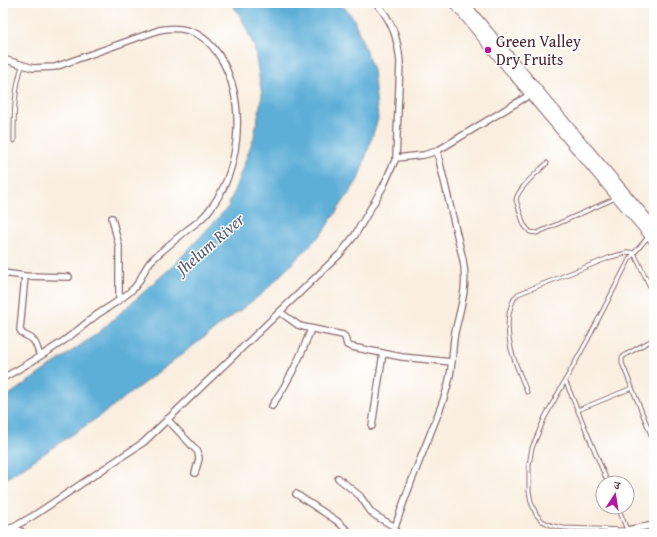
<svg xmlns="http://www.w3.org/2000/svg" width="657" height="537" font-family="'Gentium Book Plus','Noto Serif Devanagari',serif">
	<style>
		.water { fill: #5dafd8; stroke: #546782 }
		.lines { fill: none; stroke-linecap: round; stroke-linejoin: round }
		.lane-casing { stroke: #87676a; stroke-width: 5 }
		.street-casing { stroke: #87676a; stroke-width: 8 }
		.highway-casing { stroke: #87676a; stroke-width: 12 }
		.lane { stroke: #fff; stroke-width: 3 }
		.street { stroke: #fff; stroke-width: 5.5 }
		.highway { stroke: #fff; stroke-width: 10 }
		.poi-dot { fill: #b5179e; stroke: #fff; stroke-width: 1.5 }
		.labels { text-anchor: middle; stroke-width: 3; stroke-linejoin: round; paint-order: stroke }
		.poi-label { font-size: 16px; fill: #4a1f2b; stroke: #fff; text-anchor: start }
		.water-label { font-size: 17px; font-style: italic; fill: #525970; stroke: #fff }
	</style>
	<rect width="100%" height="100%" fill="#fff"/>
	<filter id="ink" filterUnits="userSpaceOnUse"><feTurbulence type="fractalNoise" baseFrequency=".025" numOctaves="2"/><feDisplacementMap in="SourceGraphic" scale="8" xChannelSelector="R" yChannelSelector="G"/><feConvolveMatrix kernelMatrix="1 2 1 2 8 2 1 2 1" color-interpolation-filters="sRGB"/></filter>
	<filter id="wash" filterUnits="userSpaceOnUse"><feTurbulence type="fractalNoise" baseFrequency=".012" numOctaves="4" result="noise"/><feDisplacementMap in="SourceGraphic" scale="16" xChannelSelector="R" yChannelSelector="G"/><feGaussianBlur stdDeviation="0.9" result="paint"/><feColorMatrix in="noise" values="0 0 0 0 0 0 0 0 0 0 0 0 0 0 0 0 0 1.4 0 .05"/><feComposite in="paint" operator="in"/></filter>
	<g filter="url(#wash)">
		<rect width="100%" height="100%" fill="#f9eedf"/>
		<path class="water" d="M231,3h109l13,14 20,53 5,49 -20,61 -36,53 -59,60 -163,123 -97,65v-82l95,-66 77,-69 53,-57 26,-70 8,-42 -8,-49 -13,-29z"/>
	</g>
	<g filter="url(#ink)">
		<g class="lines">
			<g class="lane-casing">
				<path id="lane" d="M14,141c0,-28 0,-49 8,-75
					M547,163c-9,9 -29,25 -31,37l8,25 6,7 7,1 79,-35
					M654,339l-29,16 -3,3v5l32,79
					M565,380l43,103
					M527,392c-11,-28 -22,-48 -18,-78 2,-8 3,-14 9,-20l93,-37 19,-5 4,1 20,42
					M578,410l54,-22
					M618,507l9,23 -63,-2 -11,-2 -11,-5 -6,-7 -5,-12 -2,-11v-26l3,-17 13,-31 42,-76 43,-83 19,-22"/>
			</g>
			<g class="street-casing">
				<path id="street" d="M3,59l30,9 22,-1 104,-37c30,-6 50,6 64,32 24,46 17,113 -17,152 -5,6 -12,11 -19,16 -11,9 -23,19 -34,29 -10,9 -11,22 -20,30 -10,10 -23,17 -35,25 -12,9 -23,19 -36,28 -19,13 -39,25 -59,36
					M396,158l28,-3 13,-4 94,-57
					M112,218l7,28v54
					M3,273l22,3 -5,54c3,7 9,5 13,10 4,4 5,11 7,16
					M25,276l44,1
					M280,312l18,13 6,2 39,8 2,2 2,8 5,2 50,10 50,5
					M272,406c17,-25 29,-49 39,-77
					M167,419l31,33 1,7 -4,14
					M372,426l11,-73
					M338,478l22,18 11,16 5,4 19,11
					M296,494l41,27 14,13
					M14,527l11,7
					M3,530l11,-3 19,-11 111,-74 196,-188 15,-19 28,-48 13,-29 4,-96c-2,-23 -8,-42 -24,-59
					M393,534c10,-33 23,-65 36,-97 7,-19 16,-37 20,-57 4,-16 3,-32 6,-48 6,-26 13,-45 8,-72l-26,-109
					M627,534v-4l27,-5"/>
			</g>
			<g class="highway-casing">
				<path id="highway" d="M455,3l35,43 164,194
					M464,3l11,14 179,211"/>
			</g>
			<use href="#lane" class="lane"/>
			<use href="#street" class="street"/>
			<use href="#highway" class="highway"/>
		</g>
	</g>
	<circle class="poi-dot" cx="488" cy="50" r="4"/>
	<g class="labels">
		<g class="poi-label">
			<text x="496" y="47">Green Valley<tspan x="496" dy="18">Dry Fruits</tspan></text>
		</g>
		<g class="water-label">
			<text transform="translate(210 244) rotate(-41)" y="6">Jhelum River</text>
		</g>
	</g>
	<rect width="657" height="537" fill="none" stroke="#fff" stroke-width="16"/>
	<g transform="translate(615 495) rotate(12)"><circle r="19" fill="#ffffff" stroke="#b7a5aa"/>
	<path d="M0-3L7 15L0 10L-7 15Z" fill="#b5179e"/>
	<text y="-6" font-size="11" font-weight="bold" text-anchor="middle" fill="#4a1f2b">उ</text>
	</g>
</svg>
